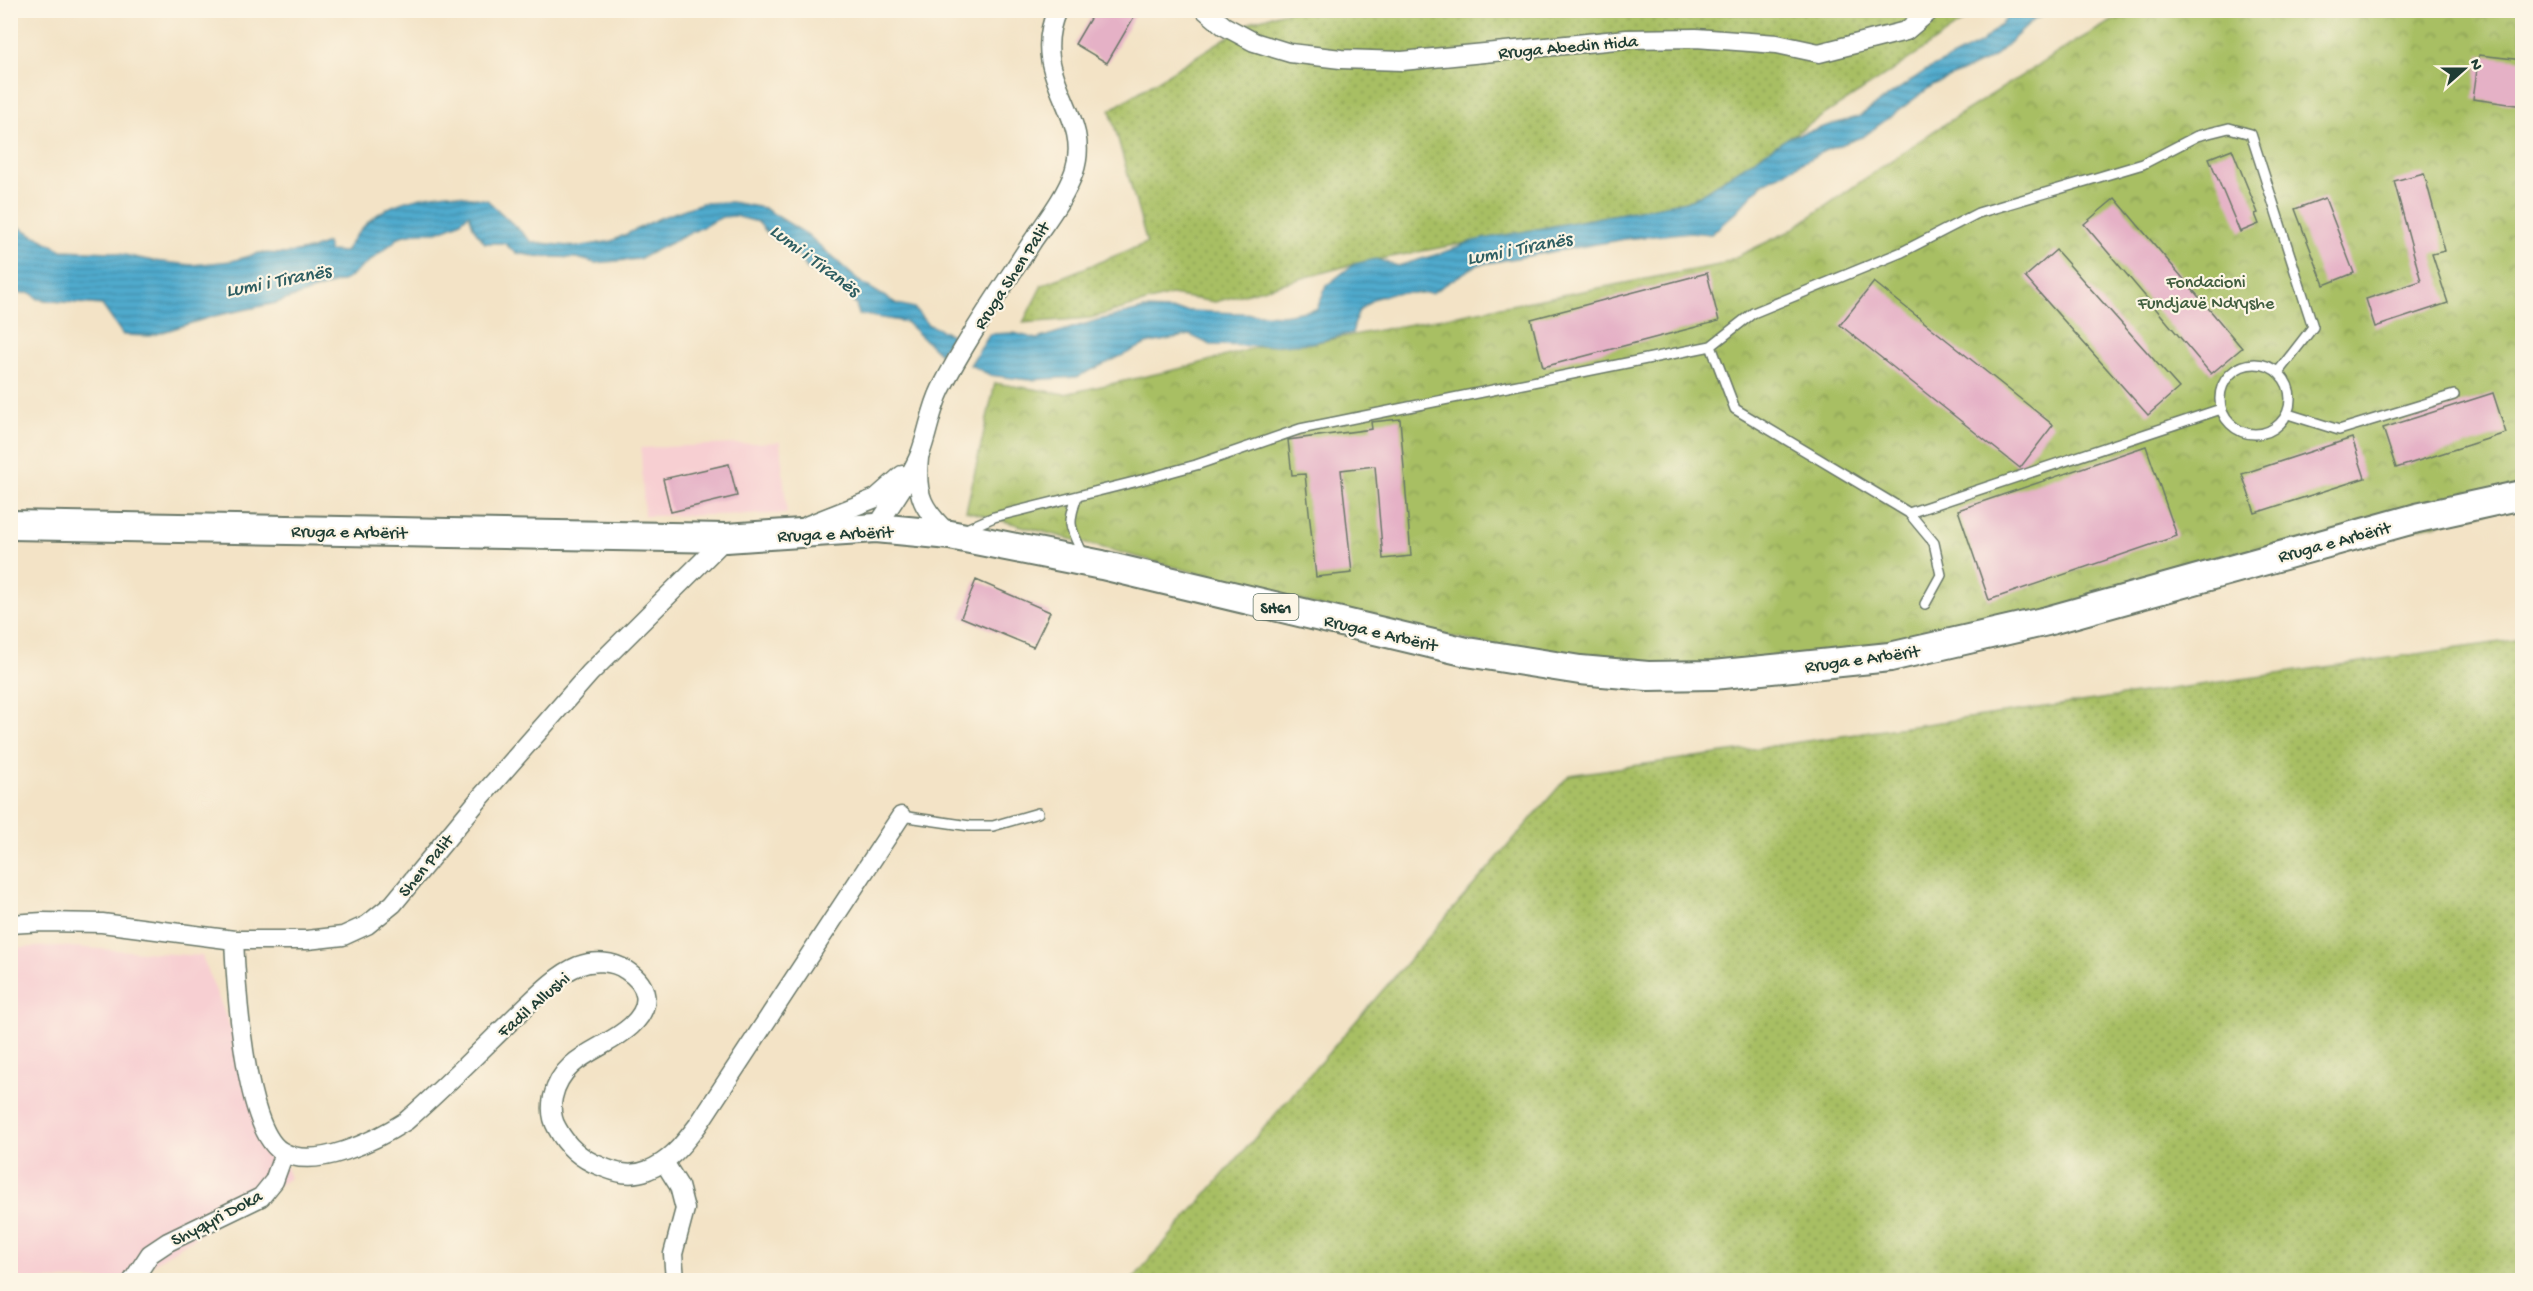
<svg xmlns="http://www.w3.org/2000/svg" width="2533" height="1291" font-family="'Gochi Hand',sans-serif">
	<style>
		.built { fill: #f7cfd2 }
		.grass { fill: url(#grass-dots); stroke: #647e4c; stroke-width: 1.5 }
		.park { fill: url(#park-crowns); stroke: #647e4c; stroke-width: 1.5 }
		.water { fill: url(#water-rules); stroke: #387480; stroke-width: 1.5 }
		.building { fill: #e5b1c6 }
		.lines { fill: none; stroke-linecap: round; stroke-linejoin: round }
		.lane-casing { stroke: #697767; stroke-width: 12 }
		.street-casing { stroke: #697767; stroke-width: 21 }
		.primary-casing { stroke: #697767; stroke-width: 32 }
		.lane { stroke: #fff; stroke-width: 9 }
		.street { stroke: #fff; stroke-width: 18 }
		.primary { stroke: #fff; stroke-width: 28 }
		.labels { text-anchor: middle; stroke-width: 4.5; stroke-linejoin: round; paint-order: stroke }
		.shield { fill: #fcf5e5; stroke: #617469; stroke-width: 1.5 }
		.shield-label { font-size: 16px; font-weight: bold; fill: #1f3d34 }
		.street-label { font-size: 18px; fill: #1f3d34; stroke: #fcf5e5 }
		.park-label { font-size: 18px; fill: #415e40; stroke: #fcf5e5 }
		.water-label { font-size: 20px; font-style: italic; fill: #2e5e62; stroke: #fcf5e5 }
	</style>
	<defs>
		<pattern id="grass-dots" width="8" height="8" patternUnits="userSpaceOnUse" patternTransform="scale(1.5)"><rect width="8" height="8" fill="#a8bf64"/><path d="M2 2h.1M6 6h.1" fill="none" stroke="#889c53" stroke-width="1.8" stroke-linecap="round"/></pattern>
		<pattern id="park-crowns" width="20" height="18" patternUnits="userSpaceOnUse" patternTransform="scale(1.5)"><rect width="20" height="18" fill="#a8bf64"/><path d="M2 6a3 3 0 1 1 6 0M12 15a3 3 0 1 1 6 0" fill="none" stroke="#889c53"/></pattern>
		<pattern id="water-rules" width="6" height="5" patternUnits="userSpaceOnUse" patternTransform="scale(1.5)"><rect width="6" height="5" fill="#50aacd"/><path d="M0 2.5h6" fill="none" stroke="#428ca7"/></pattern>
	</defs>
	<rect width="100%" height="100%" fill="#fcf5e5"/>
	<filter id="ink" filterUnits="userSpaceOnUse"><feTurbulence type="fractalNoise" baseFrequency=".0167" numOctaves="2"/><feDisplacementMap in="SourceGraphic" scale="12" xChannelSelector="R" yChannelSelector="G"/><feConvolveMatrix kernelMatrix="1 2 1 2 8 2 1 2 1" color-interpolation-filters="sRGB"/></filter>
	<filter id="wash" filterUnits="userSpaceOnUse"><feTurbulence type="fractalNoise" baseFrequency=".008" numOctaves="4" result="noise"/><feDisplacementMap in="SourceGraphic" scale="24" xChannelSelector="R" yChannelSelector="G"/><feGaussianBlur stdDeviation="1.35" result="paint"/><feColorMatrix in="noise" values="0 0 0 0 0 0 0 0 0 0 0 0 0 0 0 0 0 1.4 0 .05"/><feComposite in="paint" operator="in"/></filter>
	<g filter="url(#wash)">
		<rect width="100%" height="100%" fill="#f3e3c6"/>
		<path class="built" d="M780,442l7,72 -143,2 -3,-68z
			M57,946l145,10 88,222 -163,102h-116l-1,-332z"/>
		<path class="grass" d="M1292,10h409l48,5 31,-5 198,1 -92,64 -194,125 -338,64 -139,38 -44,-7 -81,23 -67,5 19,-38 105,-42 -37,-133 143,-89z
			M2522,639v641h-1390l437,-505z"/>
		<path class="park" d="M2135,11h387v493l-633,149 -201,16 -196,-23 -157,-36 -369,-99 29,-128 70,11 118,-26 79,-22 50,-3 407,-78 69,-33 146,-101 141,-89 39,-22z"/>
		<path class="water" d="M2015,11h37l-17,8 -43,39 -59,27 -69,51 -40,15 -62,33 -25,27 -26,23 -21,-2 -65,7 -149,26 -44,28h-41l-18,6 -15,13 -6,21 -40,10 -50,3 -51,-1 -21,-10 -44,9 -69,33 -48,3 -39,-5 -20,-10 20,-31 24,-1 23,6 61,-19 46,-11 139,6 34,-6 9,-23 28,-22 22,-5 22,7 44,-13 31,-12 219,-41 97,-63 69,-20 67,-46 56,-28z
			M448,193l39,7 45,42 45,5 35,-6 48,-23 42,-15 29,-1 33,6 44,27 52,47 37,22 17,4 13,16 25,11 -12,19 -34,-32 -47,-8 -3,-9 -23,-25 -25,-10 -11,-17 -26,-16 -13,-15 -23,-6 -13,1 -83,42 -44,4 -18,-5 -42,-2 -19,-3 -12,-10h-19l-11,-14 -5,-15 -12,10 -20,8h-18l-18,4 -54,43 -71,24 -62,13 -64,20 -27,-1 -21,-30 -50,-4 -14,-2 -7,-6h-18l-2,-2v-68l51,27 49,2 42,9 39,4 40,-4 27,-8 26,1 27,-5 15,-6 2,8 16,1c24,-43 56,-54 103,-59z"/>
		<g id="blocks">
			<path class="building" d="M1095,10h43l-31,53 -32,-19z
				M2479,55l44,5v46l-50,-7z
				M2232,149l26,64 -3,1 4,10 -19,8 -31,-74z
				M2424,173l21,78 -13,3 16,49 -73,24 -9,-28 55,-18 -27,-100z
				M2115,198l127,150 -31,26 -127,-150z
				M2325,198l29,75 -30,12 -29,-76z
				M2056,250l123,138 -31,27 -123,-138z
				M1707,273l12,48 -176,46 -12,-48z
				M1874,282l179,143 -33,43 -180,-143z
				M2493,393l13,40 -110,35 -13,-40z
				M1400,419l11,137 -28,3 -8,-93 -34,4 11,103 -36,4 -11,-103 -13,1 -4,-35 84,-11 -1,-7z
				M2352,438l13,40 -110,35 -13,-39z
				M2146,446l31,90 -188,64 -31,-90z
				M729,464l8,32 -66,16 -8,-33z
				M976,580l74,32 -17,35 -72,-30z"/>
		</g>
	</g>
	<g filter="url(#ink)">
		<use href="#blocks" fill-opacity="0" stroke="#697767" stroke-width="1.5"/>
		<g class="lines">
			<g class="lane-casing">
				<path id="lane" d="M1711,346l42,-33 149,-61 76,-39 165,-49 54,-28 32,-8 22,6 62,193 -35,45
					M2220 399a35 35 0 1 1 70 0a35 35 0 1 1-70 0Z
					M2288,414l51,16 115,-35
					M1077,497c-11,29 -6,32 7,59
					M1909,513l312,-104
					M964,530l30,-13 140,-35 62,-17 104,-36 411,-83 24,63 174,104 25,30 7,32 -16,29
					M901,816l69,10h23l45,-13"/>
			</g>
			<g class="street-casing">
				<path id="street" d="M1205,10l19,16 30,16 36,11 51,6 61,2 225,-22 69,-1 81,6 42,9 87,-22 25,-21
					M919,458c-4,38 4,52 31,77
					M808,525l68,-27 26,-23
					M876,528c15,-24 34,-49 44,-74 8,-21 11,-45 21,-65 26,-51 60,-99 91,-147 15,-22 33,-45 42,-70 20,-59 -47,-93 -17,-162
					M10,924l33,-2 59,1 132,17h73l36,-4 24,-11 26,-21 88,-107 109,-124 136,-135
					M234,940c2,43 10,188 47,211 33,21 97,-12 125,-30 39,-34 75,-71 112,-107 17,-16 38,-39 60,-48 16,-6 35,-5 48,4 23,15 27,36 5,56 -26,24 -69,29 -78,71 -2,10 -2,21 4,31 9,17 24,31 43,38 16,7 31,11 48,4 22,-8 36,-27 50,-45l203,-309
					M664,1162l15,24 6,23 -12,45 2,26
					M133,1280l17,-26 18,-12 93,-45 13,-16 10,-28"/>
			</g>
			<g class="primary-casing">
				<path id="primary" d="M10,525l716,13 150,-10 74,7 152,30 365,87 113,18 68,6 65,-1 177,-18 157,-36 370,-103 105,-23"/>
			</g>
			<use href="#lane" class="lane"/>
			<use href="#street" class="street"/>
			<use href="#primary" class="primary"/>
		</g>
	</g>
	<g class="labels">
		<rect class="shield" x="1253.5" y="594" width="45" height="26" rx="4.5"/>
		<g class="shield-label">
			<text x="1276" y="613">SH61</text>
		</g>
		<g class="street-label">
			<text transform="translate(1568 46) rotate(-5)" y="6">Rruga Abedin Hida</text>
			<text transform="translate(1011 275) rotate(-57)" y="6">Rruga Shen Palit</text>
			<text transform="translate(349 531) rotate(1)" y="6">Rruga e Arbërit</text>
			<text transform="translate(835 533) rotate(-2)" y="6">Rruga e Arbërit</text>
			<text transform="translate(2334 541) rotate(-15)" y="6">Rruga e Arbërit</text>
			<text transform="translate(1381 632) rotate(13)" y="6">Rruga e Arbërit</text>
			<text transform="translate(1862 658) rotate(-8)" y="6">Rruga e Arbërit</text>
			<text transform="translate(425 865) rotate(-50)" y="6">Shen Palit</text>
			<text transform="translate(533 1004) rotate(-41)" y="6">Fadil Allushi</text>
			<text transform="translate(216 1217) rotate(-28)" y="6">Shyqyri Doka</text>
		</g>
		<g class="park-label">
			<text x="2206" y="287">Fondacioni<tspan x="2206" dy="21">Fundjavë Ndryshe</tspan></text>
		</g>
		<g class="water-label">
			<text transform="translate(1519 247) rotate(-11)" y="7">Lumi i Tiranës</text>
			<text transform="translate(816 259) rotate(37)" y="7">Lumi i Tiranës</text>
			<text transform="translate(278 279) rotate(-11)" y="7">Lumi i Tiranës</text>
		</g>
	</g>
	<rect width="2533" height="1291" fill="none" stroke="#fcf5e5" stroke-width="36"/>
	<g transform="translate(2464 69) rotate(69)" stroke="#fcf5e5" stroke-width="4.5" paint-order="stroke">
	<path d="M0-4.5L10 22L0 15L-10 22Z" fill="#1f3d34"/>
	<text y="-9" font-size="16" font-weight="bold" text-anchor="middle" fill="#1f3d34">N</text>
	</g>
</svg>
